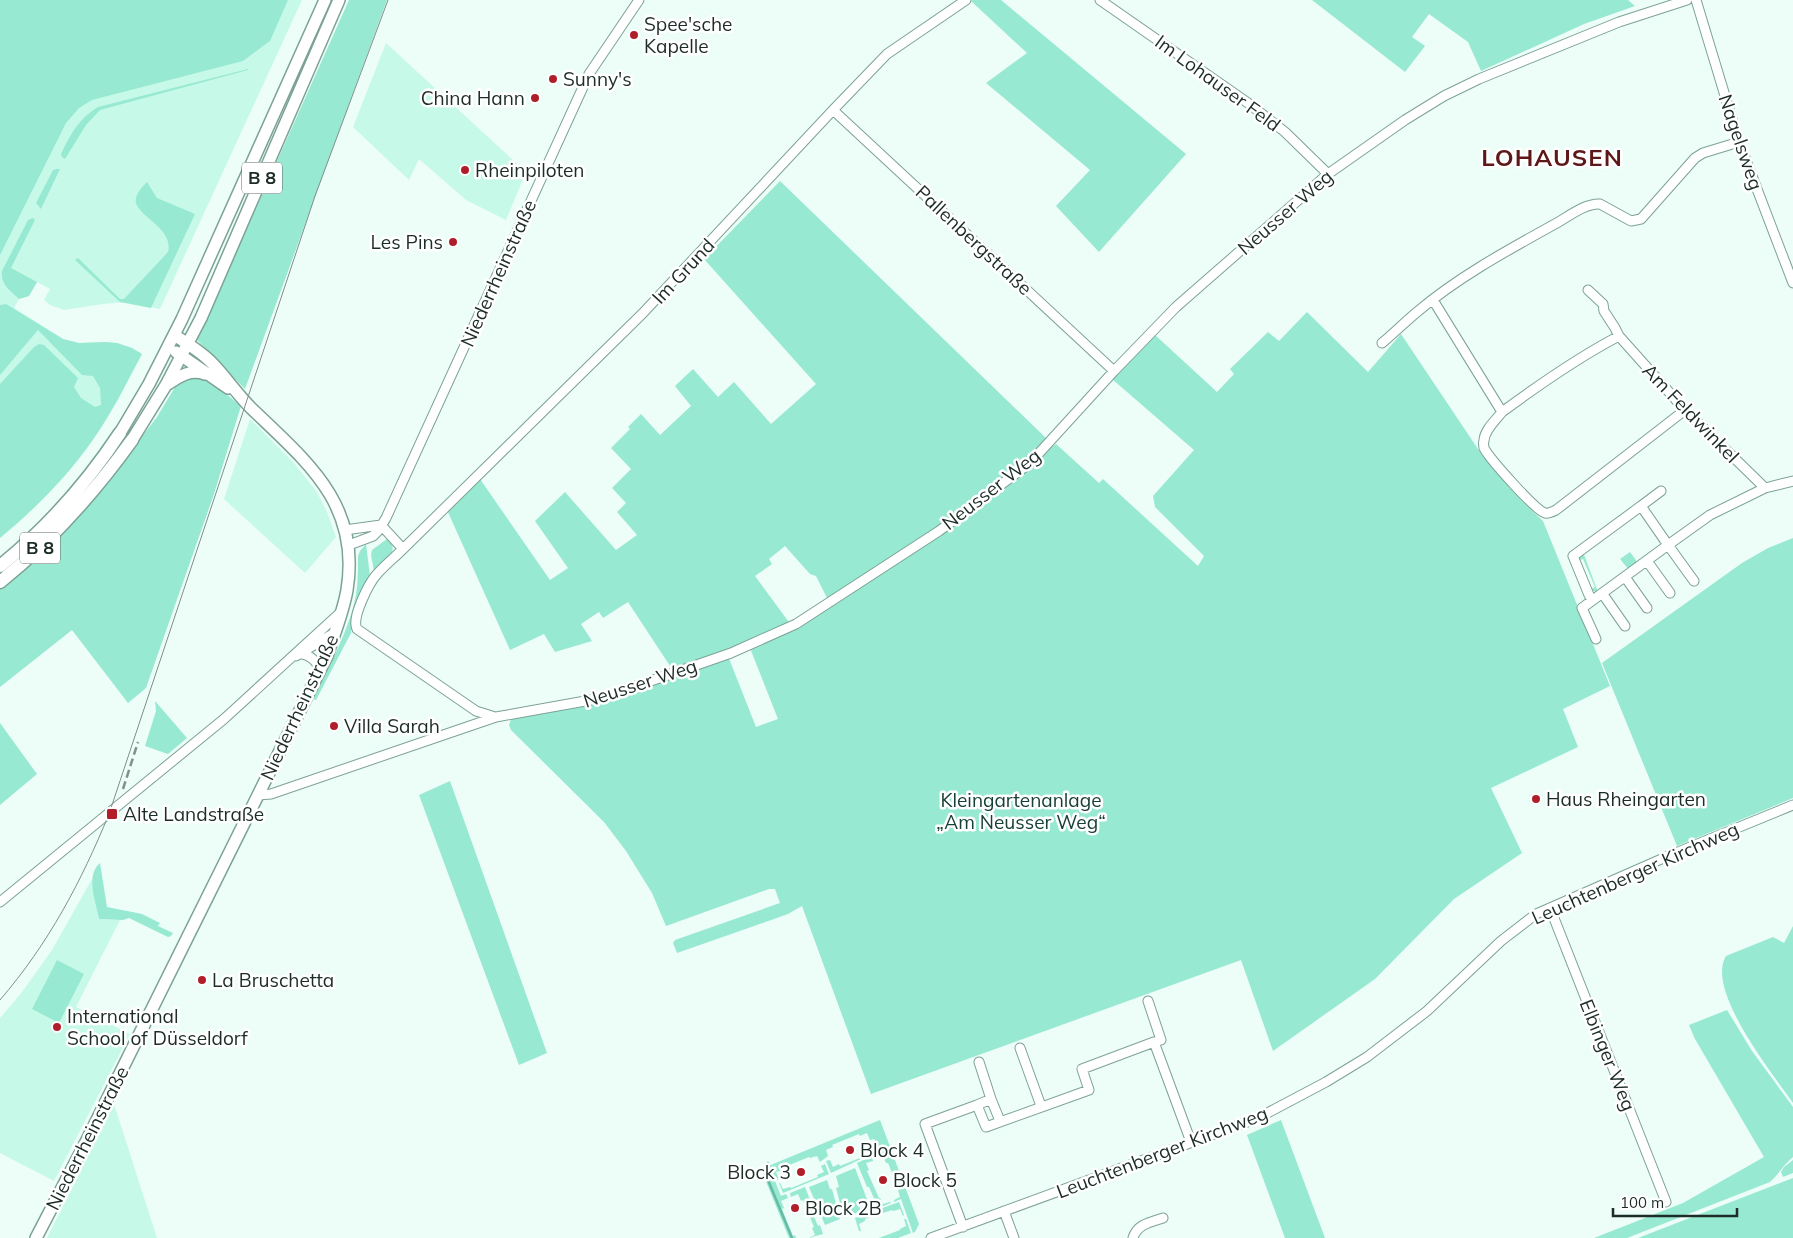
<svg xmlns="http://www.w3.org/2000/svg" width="1793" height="1238" font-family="Mulish,sans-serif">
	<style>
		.built { fill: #c7f9e9 }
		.green { fill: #98e9d1 }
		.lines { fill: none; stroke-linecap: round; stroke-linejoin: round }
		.stream { stroke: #66b9a2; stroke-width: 2.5 }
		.minor-casing { stroke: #7ca296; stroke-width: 11 }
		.major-casing { stroke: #7ca296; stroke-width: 14 }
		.highway-casing { stroke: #7ca296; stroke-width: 15 }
		.minor { stroke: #fff; stroke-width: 9 }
		.major { stroke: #fff; stroke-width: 11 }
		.highway { stroke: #fff; stroke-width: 12 }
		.tram { stroke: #80908b; stroke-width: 1 }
		.rail { stroke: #80908b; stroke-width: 2.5; stroke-dasharray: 8 4; stroke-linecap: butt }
		.poi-dot { fill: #b01e2a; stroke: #fff; stroke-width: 2 }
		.labels { text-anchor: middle; stroke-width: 5; stroke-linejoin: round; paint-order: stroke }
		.shield { fill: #fff; stroke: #606b68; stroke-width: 1 }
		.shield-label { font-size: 18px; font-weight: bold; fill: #1c2c27 }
		.poi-label { font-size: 19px; fill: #1c2c27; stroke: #fff; text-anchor: start }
		.street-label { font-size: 19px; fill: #1c2c27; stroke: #fff }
		.park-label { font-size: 19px; fill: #194036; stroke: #fff }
		.district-label { font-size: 24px; font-weight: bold; letter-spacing: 1px; fill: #5d1819; stroke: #fff }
	</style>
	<rect width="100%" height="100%" fill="#edfdf8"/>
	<path class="built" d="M0,0h302l-142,309 -35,-7 -22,2 -39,6 -14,-5 -6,-5 6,-11 -13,-7 -8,14 -10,3 -5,9 49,31 16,4 26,-1 12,1 15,5 10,6 -25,48 -25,39 -27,35 -65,62z
		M386,43l140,129 -20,48 -40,-20 -47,-41 -10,21 -56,-53z
		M250,419l44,44 23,29 10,20 9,25 -31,36 -81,-74z
		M92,879l7,40 21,1 -44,87 54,27 -76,147 -54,-28v-135l22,-26 30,-42z
		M114,1104l43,134h-110z"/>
	<path class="green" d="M0,0h288l-18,41 -27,20 -151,39 -13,8 -13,15 -66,132z
		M349,0h38l-142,389 -48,-49z
		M973,0h28l185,154 -87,98 -43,-46 34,-36 -104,-87 41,-30 -56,-52z
		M1312,0h316l7,6 -51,18 -103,47 -13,-29 -39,-28 -17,23 13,9 -20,26z
		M248,69v1l-148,40 -14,15 -21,34 -3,-2 -1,-3c9,-19 18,-36 37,-47z
		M57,169h3l-19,40 -5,-6 17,-33z
		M780,181l267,258 -17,19 -68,54 -134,88 -12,-24 -6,-2 -25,-28 -16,13 3,5 -17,12 36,49 -117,47 -46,-70 -25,16 -4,-6 -18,12 11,17 -37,11 -11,-18 -34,16 -63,-140 33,-31 70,101 18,-12 -33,-47 30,-29 51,58 21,-15 -20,-23 9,-9 -14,-15 19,-19 -20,-21 19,-19 -2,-2 13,-13 19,21 31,-29 -16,-20 18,-17 25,28 16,-15 37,42 45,-40 -112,-125z
		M147,182l10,16 38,16 -44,94 -31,-6 -45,-42 3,-2 42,41h4l44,-47c7,-27 -41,-38 -31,-57 2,-5 6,-9 10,-13z
		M33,218l2,2 -24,48 26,14 -8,14 -10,3c-8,-8 -19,-14 -17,-28l26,-51z
		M6,304l57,35 16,4 26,-1 12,1 15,5 10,6c-16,29 -30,59 -50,87 -25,36 -58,69 -92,97v-154l34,-37 5,-3 5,1 34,33 -4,9 7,11 14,9 6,-2 -1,-17 -7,-12 -11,-1 -44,-45 -38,45v-70z
		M1307,312l61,60 33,-38 81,121 43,49 18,17 67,165 -47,23 15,38 -87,41 31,65 -68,46 -79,80 -102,72 -32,-91 -370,134 -69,-188 -14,8 -111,39 -4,-10 2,-3 105,-37 -5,-14h-6l-103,37 -14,-33 -26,-42 -22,-29 -93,-92 -2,-5 3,-8 75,-11 17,-5 124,-45 28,71 22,-8 -28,-71 49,-24 257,-180 43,39 4,-4 95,87 6,-10 -49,-49 -2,-11 41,-46 -82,-71 42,-45 63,58 17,-18 -4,-5 38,-37 11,9z
		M188,376l20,3 33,27 -27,88 -68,194 -18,15 -56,-73 -72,57v-98l55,-47 41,-46 61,-79 18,-30z
		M1793,538v260l-116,48 -75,-183 140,-100 26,-15z
		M387,539c15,12 -3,22 -13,32l-3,-16 1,-5z
		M366,544l4,32 -11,25 -6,11 -2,21 -35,67 -3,-1c16,-33 36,-68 43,-104 2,-13 2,-26 2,-39l2,-5z
		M1583,552l15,40h-1l-8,-2 6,-3 -12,-28 -6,2 1,-3z
		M1630,552l8,11 -9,7 -9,-11z
		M155,701l32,37 -19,16 -23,-8 11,-35z
		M0,723l37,51 -37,31z
		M450,781l97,272 -28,12 -100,-270z
		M100,863l7,44 35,7 18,9 -2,3 15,7 -2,3 -3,1 -39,-19 -6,2 -24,-1c-3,-17 -14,-43 1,-56z
		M1793,926v177c-20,-29 -88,-113 -67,-147l47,-19 11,6z
		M57,960l27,14 -25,49 -27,-14z
		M1727,1010l25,41 41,56v50c-9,7 -14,17 -23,25l-143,56h-33l89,-35 81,-46 -69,-118 -6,-14z
		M880,1120l39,104 -4,8 -2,1 -12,-34 -7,3v-2l6,-3 -2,-7h1l-11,-27h-2l-3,-7 -7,3 -2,-4 5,-2 -5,-14 -4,1 -3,-7 -7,3 -1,-2 -27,11 1,2 -7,3 2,6 -8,6 -3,-6 -7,2 -1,-1 -27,11 1,2 -7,2 3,7 -4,2 6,15 5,-2 2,4 -7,3 3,7 -2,1 11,27 2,-1 1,3h-7l-28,-69z
		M1281,1120l44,118h-40l-38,-103z
		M873,1143l3,9 -45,21 -5,-12 4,-1 3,7 6,-3 1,2 27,-11v-2l7,-3 -3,-6z
		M872,1156l1,5 -7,2 3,7 -2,1 12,27h1l3,6 7,-2 1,1 -15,6 -1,-3 2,-1 -8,-18h-2l-10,-24z
		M1793,1160v13l-10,4 -2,-5 3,-5z
		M825,1164l4,10 -46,19 -4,-10h1l3,6 7,-2 1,1 27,-11 -1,-2 7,-3 -3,-6z
		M855,1168l13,34 -9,4 2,5 -17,7 -8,-30 3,-1 -3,-11z
		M1793,1178v60h-155z
		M827,1180l3,9h2l8,30 -15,6 -16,-38z
		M805,1187l9,23 -2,2 6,14 2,-1 3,9 -15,4 7,-3 -3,-7 2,-1 -11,-27 -2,1 -3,-7 -7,3 -1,-4z
		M899,1202l5,13 -1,1 -3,-7 -7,2 -1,-1 -27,9v2l-6,3 2,7h-2l-4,-13z
		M904,1219h2l5,14 -13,5h-19l21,-8v-1l6,-3z"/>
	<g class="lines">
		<path class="stream" d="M768,1163l3,7 -3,10 24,58"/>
		<g class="minor-casing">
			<path id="minor" d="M1100,0l148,103 37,29 43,42
				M1696,0l43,142 54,141
				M833,110l281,261
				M1588,290l15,14 1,7 11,17 4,8
				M1433,300l69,112c-6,8 -18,18 -18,29 -1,0 0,7 0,7 5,10 51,62 61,65 3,1 7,-1 11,-3l129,-100
				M1382,343c12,-10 23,-21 35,-31 41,-35 91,-62 138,-88 13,-7 30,-21 45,-20l31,17 10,-2 54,-61 8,-5 36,-11
				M1502,412c38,-28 75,-54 117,-76l66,74 80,78
				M1641,506l20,-15
				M345,530l36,-5 22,24c-8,8 -18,16 -26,25 -8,9 -26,44 -20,55l119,82 19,6
				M349,545l24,-9 5,-5 8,-13 203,-444 50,-74
				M403,549l240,-236 190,-203 54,-56 79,-54
				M1647,561l23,32
				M1625,577l22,31
				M1694,581l-26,-36 42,-30 55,-27 28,-7
				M1602,593l23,33
				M1592,600l-3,-5 -16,-39 68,-50 27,39 -86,63 14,31
				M302,654c9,1 14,8 19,15
				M296,656l38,-23
				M258,795l13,-1 225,-77 106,-19 129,-45 65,-29 143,-93 91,-68 84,-92 62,-64 152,-133 77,-54 39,-24 35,-17 140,-57 68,-22
				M0,902l224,-183 117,-107
				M1550,908l116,294
				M1148,1001l13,39 -7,2
				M1020,1048l21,58
				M979,1062l12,37
				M977,1105l14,-6 9,22
				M1004,1211l10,27
				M963,1227l-38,-103 52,-19 9,22 103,-37 -7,-21 72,-27 37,100
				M931,1238l327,-120 68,-36 41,-25 60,-46 74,-70 35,-27 130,-57 127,-52
				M1133,1238c4,-14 18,-16 30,-20"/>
		</g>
		<g class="major-casing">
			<path id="major" d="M176,352l52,36
				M168,384c12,-8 22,-15 37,-10
				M120,433l29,-49 33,-65 143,-319
				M132,440l34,-55 35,-67 138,-318
				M36,1238l50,-96 241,-486c7,-22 16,-43 20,-66 14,-86 -40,-128 -96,-182 -15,-15 -26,-32 -40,-46 -11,-11 -24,-19 -37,-27"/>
		</g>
		<g class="highway-casing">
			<path id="highway" d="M0,566c47,-38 87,-83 120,-133
				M0,582c51,-41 94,-89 132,-142"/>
		</g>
		<use href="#minor" class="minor"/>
		<use href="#major" class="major"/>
		<use href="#highway" class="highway"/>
		<path class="tram" d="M0,1000c49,-57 81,-118 109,-186l206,-618 73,-196"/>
		<path class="rail" d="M123,789l15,-47"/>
	</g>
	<g class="poi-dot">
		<circle cx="634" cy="35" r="5"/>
		<circle cx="553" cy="79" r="5"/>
		<circle cx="535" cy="98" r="5"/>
		<circle cx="465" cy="170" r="5"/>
		<circle cx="453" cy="242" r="5"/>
		<circle cx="334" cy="726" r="5"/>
		<circle cx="1536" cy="799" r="5"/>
		<rect x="106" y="808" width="12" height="12" rx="2.5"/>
		<circle cx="202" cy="980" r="5"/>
		<circle cx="57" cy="1027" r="5"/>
		<circle cx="850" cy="1150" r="5"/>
		<circle cx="801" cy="1172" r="5"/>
		<circle cx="883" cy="1180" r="5"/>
		<circle cx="795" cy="1208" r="5"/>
	</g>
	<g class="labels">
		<g class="shield">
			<rect x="242" y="162.5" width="40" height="31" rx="4"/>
			<rect x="20" y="532.5" width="40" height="31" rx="4"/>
		</g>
		<g class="shield-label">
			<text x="262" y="184">B 8</text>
			<text x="40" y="554">B 8</text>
		</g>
		<g class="poi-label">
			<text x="644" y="31">Spee'sche<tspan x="644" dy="22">Kapelle</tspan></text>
			<text x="563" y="86">Sunny's</text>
			<text x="525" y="105" text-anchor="end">China Hann</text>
			<text x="475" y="177">Rheinpiloten</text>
			<text x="443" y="249" text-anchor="end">Les Pins</text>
			<text x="344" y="733">Villa Sarah</text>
			<text x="1546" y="806">Haus Rheingarten</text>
			<text x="123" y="821">Alte Landstraße</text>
			<text x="212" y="987">La Bruschetta</text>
			<text x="67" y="1023">International<tspan x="67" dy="22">School of Düsseldorf</tspan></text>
			<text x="860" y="1157">Block 4</text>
			<text x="791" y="1179" text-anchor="end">Block 3</text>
			<text x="893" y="1187">Block 5</text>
			<text x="805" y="1215">Block 2B</text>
		</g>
		<g class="street-label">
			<text transform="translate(1218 83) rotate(36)" y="7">Im Lohauser Feld</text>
			<text transform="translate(1741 142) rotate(71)" y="7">Nagelsweg</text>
			<text transform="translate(1285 212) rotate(-41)" y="7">Neusser Weg</text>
			<text transform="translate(974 240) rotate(43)" y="7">Pallenbergstraße</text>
			<text transform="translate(683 271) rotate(-47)" y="7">Im Grund</text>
			<text transform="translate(498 273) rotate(-66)" y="7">Niederrheinstraße</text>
			<text transform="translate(1691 413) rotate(46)" y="7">Am Feldwinkel</text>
			<text transform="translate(991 489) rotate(-38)" y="7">Neusser Weg</text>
			<text transform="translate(640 683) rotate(-18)" y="7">Neusser Weg</text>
			<text transform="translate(299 707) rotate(-65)" y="7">Niederrheinstraße</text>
			<text transform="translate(1635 873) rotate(-24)" y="7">Leuchtenberger Kirchweg</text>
			<text transform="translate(1608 1055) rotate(68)" y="7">Elbinger Weg</text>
			<text transform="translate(87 1138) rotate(-63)" y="7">Niederrheinstraße</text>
			<text transform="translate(1162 1152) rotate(-21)" y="7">Leuchtenberger Kirchweg</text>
		</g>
		<g class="park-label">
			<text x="1021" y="807">Kleingartenanlage<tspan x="1021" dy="22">„Am Neusser Weg“</tspan></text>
		</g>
		<g class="district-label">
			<text x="1552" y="166">LOHAUSEN</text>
		</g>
	</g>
	<path d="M1613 1208v8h124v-8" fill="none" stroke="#1c2c27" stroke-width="2.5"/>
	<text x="1620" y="1208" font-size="15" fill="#1c2c27" stroke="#ffffff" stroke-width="4" paint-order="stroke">100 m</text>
</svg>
